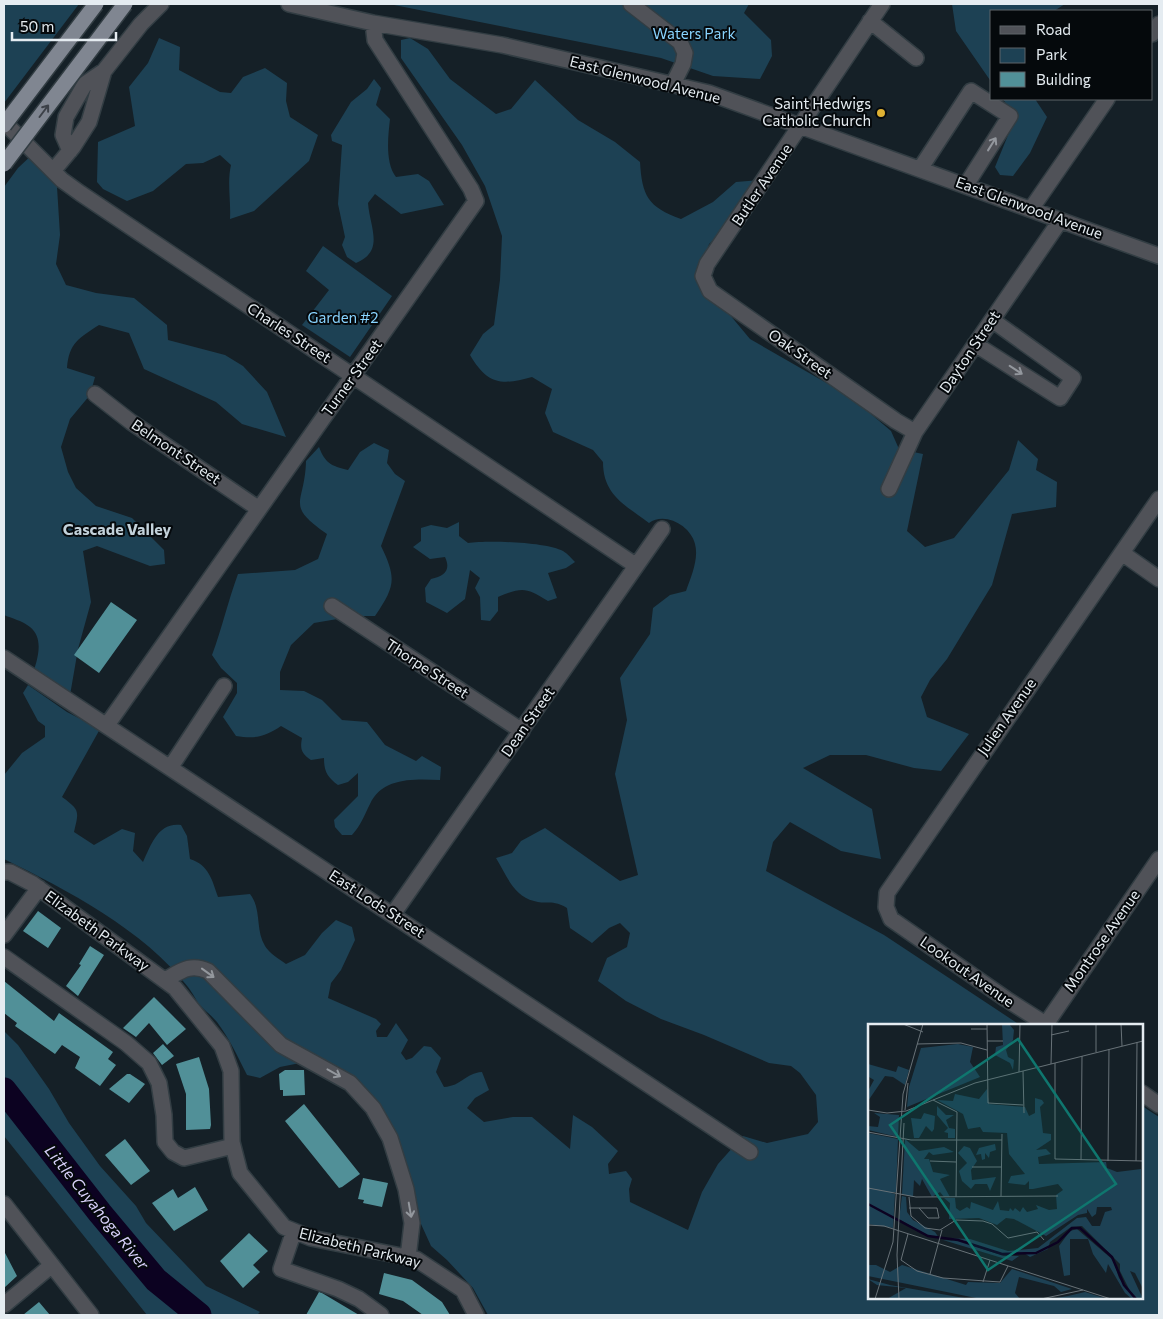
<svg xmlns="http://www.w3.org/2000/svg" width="1163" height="1319" font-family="Commissioner,sans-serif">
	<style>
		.green { fill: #1d4154 }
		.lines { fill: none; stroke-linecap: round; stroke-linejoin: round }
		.river { stroke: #0c0221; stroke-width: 25 }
		.building { fill: #519098 }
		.minor-casing { stroke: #323d43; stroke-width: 18 }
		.minor { stroke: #505258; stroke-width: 15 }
		.major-bridge-casing { stroke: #323d43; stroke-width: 18; stroke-linecap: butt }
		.major-bridge { stroke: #808691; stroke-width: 15 }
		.oneway { stroke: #3c4148 }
		.oneway2 { stroke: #93979d }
		.poi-dot { fill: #deb133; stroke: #05090c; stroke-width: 2 }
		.labels { text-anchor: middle; stroke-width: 4; stroke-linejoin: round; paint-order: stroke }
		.park-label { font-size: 15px; fill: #88d3fe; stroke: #05090c }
		.street-label { font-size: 15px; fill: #e5ecf1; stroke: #05090c }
		.poi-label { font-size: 15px; fill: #e5ecf1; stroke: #05090c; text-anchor: end }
		.neighbourhood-label { font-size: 16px; font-weight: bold; fill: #c2d1da; stroke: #05090c }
		.water-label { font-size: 16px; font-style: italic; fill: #d8d0fa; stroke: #05090c }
		.inset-river { fill: none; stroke: #0c0221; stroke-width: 2.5 }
		.inset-road { fill: none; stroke: #687278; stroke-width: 1 }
		.view { fill: #0f766e; fill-opacity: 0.15; stroke: #0f766e; stroke-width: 2.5 }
		.inset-edge { fill: none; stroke: #e5ecf1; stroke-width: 2.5 }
	</style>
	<rect width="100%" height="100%" fill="#152027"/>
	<path class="green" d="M4,4h75l-75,99z
		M389,4h360l-5,9 27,27 1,16 -12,23 -47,-3 -52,-18z
		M952,4h113l-11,7h-62v72l-36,-52z
		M159,38l21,9 -1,23 41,22 11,1 12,-16 22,-9 22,15 -1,18 4,16 28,18 -9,26 -55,50 -24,8c1,-19 -3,-37 1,-54l-11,-10 -17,8 -17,1 -33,27 -26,10 -24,-12 -6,-7 1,-40 37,-16 -6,-39 19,-24z
		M410,38l18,11 22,30 46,35 15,-5 24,-29 43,40 37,22 25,20c2,34 8,45 41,57l32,-17 23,-20 24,-2 -32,47 -19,17 -6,27 7,20 40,48 101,58 40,34 8,18 24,5 -16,77 18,16 29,-9 55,-68 9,-30 20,19 -2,11 21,12 -1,25 -44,7 -20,71 -45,74 -17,21 -9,17 6,20 42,17 -28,37 -27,-3 -48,-13h-36l-27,13 69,41 9,50 -40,-8 -51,-29 -17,20 -7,29 118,64 136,90h-151v273h273v-192l17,11v198h-671l-15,-27 -26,-28 -16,-14 -10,-22 -41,-115 -80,-46 -20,4 -20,11 -13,-3c-9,-18 -18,-37 -30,-53 -6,-7 -13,-12 -19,-19 -3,-5 -6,-11 -10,-16 -44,-57 -121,-97 -184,-128v-84l18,-22 23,-16v-11l-7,-5 -15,-28 5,-8 39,27 33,17 -38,68c18,13 17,14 12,35l20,13 28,-16 13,4 -2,18 10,11c8,-17 15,-40 38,-37l6,11 3,23c19,6 22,21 28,38l32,-3c12,15 5,36 15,52 4,7 14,13 21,18l19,-9 17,-22 14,-13 16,7 3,13 -14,30 -10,13 -3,15 48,21 5,5 -5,7 1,6h10l9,-14 12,17 -7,13 5,7 6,-2 12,-12 7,1 10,11 -5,14 8,15c18,-1 21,-14 38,-15l7,18 -14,8 -8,10 17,14 29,-5h19l38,32 3,-34 19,12 26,24 -10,13 1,10 17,-3 6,8 -3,10 1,13 58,28 14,-38 16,-28 25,-28 24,7 41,-9 10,-12 -2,-27 -16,-22 -9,-7 -22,-3 -65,-28 -43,-16 -35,-18 -28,-20 9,-23 20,-11 3,-14 -10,-10 -11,5 -17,15 -22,-15 -3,-20c-16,-9 -19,-3 -33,-7 -21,-5 -28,-27 -38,-43l16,-5 9,-12 24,-13 75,53 18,-6 -23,-101 12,-54 -7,-42 30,-44 3,-26 17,-13 16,-4c5,-14 13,-32 9,-47 -4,-18 -30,-33 -46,-21 -24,-18 -46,-28 -46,-61l-10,-12 -40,-18 -8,-19 7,-24 -20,-12c-31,9 -45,7 -62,-22l13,-21 11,-9 6,-45 2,-44 -17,-50 -9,-16 -14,-25 -61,-87v-18z
		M374,79l7,9 -5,17 14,14c-2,18 -5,44 6,58l22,-3 11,7 15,24 -43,9 -26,-20 -7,9c2,25 17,48 -12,60l-9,-6 -5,-12 3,-8 -7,-33 4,-59 -10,-4 -1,-6 20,-33 16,-13z
		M1003,99h32l12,18 -17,36 -17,23 -13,-1 -5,-8 20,-49z
		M35,152l18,19 4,16 3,48 -4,29 10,21 30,8 38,5 33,27 1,15 57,15 18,11 24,26 19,45 -44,-13 -26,-22 -72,-33 -15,-36 -30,-8c-20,13 -30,18 -32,43l28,9 -5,18 -20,24 -9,28 7,25 8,16 20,18 36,12 32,32 1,14 -15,2 -53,-20 -14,5 8,51 -13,47 -9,52 -37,-25c5,-15 13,-37 -2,-49 -7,-6 -19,-9 -26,-12v-428l14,-19z
		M323,246l69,50 -42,61 -48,-32 27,-35 -23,-19z
		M374,443l15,7 -2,13 8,11 10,7 -24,65c16,33 14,40 -6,70h-20l-41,7 -23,22 -11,27v18l24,1 18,9 20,20 25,2 18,23 31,16 6,-5 19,11 -1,13c-25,-1 -58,-3 -70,24 -6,12 -9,21 -18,31h-10l-7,-8 -1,-7 24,-24v-23l-10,9 -10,3c-11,-8 -14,-14 -14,-27l-13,2c-10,-7 -11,-11 -9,-22l-21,-12c-16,11 -26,13 -45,10l-13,-19 14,-24v-10l-16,-15 -9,-13c10,-27 16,-54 26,-81l57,-4 23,-11 9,-25c-43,-30 -22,-29 -21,-73l13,-14c6,16 12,19 29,23l12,-18z
		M459,522v14l9,7c20,-3 78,-1 95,8 5,3 9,8 12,11l-9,6 -18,5 9,25 -9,3c-22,-14 -26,-14 -50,-4v14l-8,10 -9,-1 -1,-23 -5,-9 5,-10 -10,-8 -5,29 -18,14 -21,-11 -1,-14 6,-9c14,-3 20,-9 14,-22l-15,2 -17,-12 8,-6v-13l10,-3 16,3z
		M4,1031l14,14 31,44 20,34 31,43 36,40 10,17 60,63 54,26 -3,3h-44l-17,-9 -19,-17 -10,-16 -11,-5 -48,-57 -28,-42 -76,-92z
		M4,1103l38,42 118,150 12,4 16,16h-41l-143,-179z"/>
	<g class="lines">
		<path class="river" d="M4,1090l96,123 56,67 43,35"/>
	</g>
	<path class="building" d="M111,602l26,18 -38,53 -25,-18z
		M38,911l23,17 -13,20 -25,-17z
		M90,946l14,9 -26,41 -12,-10 15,-21 -2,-1z
		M4,981l50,40 5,-8 54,39 -5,7 8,6 -16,21 -25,-18 5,-11 -18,-12 -7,9 -40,-28 2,-3 -13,-10z
		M154,997l32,32 -19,16 -18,-22 -13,14 -13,-9z
		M163,1044l11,12 -12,9 -9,-12z
		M199,1057l10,32 2,36 -1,4 -24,1v-36l-10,-30z
		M285,1070h19l1,25 -22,1v-6h-3l-1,-16z
		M127,1074h3l15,10 -16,19 -20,-14z
		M304,1104l56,70 -18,13 -3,1 -54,-67z
		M125,1139l25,32 -19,14 -26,-30z
		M363,1178l25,5 -6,24 -19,-4 1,-3 -6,-1z
		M195,1187l13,23 -34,21 -22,-28 21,-14 5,9z
		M249,1233l19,18 -15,14 7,7 -17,16 -23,-27z
		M4,1251l13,25 -13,12z
		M384,1273l28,7 30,22 8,13h-27l-20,-14 -24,-7z
		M319,1292l3,1 37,22h-53z
		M39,1302l11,13h-27z"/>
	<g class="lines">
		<g class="minor-casing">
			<path id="minor" d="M289,4l84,19 129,22 207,48 450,163
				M631,4l49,38 5,11 -2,11 -10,20
				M882,4l-175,260 -4,12 7,15 186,130 19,11
				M870,21l46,37
				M1152,34l7,-10
				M104,71l37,-47 20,-20
				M4,122l58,58 18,13 555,372
				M920,169l51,-78 39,25 -44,69
				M53,171l20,-24 16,-25 15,-51 -19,13 -19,33 -3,18 7,16
				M1031,209l76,-110
				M975,344l85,54 13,-20 -81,-58
				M95,394l36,28 128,87
				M889,489l26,-57 145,-211
				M1122,553l37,26
				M332,606l190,125
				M4,658l746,494
				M107,725l369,-524 -5,-12 -96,-149 -2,-17
				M170,768l54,-82
				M4,872h6l23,12 142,104 47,58 9,25 1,71 8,31 44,54 27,11 105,21 47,31 13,25
				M393,914l269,-385
				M4,935l35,-47
				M4,957l122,86 23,20 10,20 5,32 1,27 8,10 11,6 49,-12
				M165,980c16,-9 25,-17 43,-9l73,74 69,38 23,25 17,30 16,51 6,34 -4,35
				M1046,1024l113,-165
				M1047,1025l-41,-26 -115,-80 -5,-12 1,-14 272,-394
				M1142,1093l17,12
				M4,1204l87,111
				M294,1231l-13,38 57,20 21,10 22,16
				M4,1305l48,-40"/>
		</g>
		<use href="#minor" class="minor"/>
		<g class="major-bridge-casing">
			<path id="major-bridge" d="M4,125l92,-121
				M4,164l121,-160"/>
		</g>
		<use href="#major-bridge" class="major-bridge"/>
	</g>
	<defs><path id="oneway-shaft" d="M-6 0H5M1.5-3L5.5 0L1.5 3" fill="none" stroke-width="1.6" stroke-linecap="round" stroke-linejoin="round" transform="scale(1.25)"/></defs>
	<use class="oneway" href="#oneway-shaft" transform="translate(44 111) rotate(-53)"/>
	<g class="oneway2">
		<use href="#oneway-shaft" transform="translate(992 144) rotate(-58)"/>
		<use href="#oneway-shaft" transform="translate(1016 370) rotate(33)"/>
		<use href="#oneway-shaft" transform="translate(208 973) rotate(36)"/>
		<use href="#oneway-shaft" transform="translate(334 1073) rotate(29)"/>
		<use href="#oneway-shaft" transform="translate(410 1210) rotate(80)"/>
	</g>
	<circle class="poi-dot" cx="881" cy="113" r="5"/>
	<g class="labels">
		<g class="park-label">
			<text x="694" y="39">Waters Park</text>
			<text x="343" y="323">Garden #2</text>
		</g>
		<g class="street-label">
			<text transform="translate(645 80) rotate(14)" y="5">East Glenwood Avenue</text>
			<text transform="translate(762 185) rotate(-56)" y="5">Butler Avenue</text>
			<text transform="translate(1029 208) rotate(20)" y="5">East Glenwood Avenue</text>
			<text transform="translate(289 333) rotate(33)" y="5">Charles Street</text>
			<text transform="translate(970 352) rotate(-56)" y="5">Dayton Street</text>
			<text transform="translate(800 354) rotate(35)" y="5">Oak Street</text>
			<text transform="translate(352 378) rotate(-54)" y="5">Turner Street</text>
			<text transform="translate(176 452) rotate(34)" y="5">Belmont Street</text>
			<text transform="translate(427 669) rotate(33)" y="5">Thorpe Street</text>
			<text transform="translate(1007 717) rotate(-55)" y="5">Julien Avenue</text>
			<text transform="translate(528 722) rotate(-55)" y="5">Dean Street</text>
			<text transform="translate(377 904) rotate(33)" y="5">East Lods Street</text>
			<text transform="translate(97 931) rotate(36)" y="5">Elizabeth Parkway</text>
			<text transform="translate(1102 941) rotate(-55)" y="5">Montrose Avenue</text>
			<text transform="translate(967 972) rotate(35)" y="5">Lookout Avenue</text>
			<text transform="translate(360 1248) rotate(14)" y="5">Elizabeth Parkway</text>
		</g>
		<g class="poi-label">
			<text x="871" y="109">Saint Hedwigs<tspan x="871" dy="17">Catholic Church</tspan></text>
		</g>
		<g class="neighbourhood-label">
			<text x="117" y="535">Cascade Valley</text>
		</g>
		<g class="water-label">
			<text transform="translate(97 1207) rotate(51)" y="6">Little Cuyahoga River</text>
		</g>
	</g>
	<g transform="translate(868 1024)">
		<rect width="275" height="275" fill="#152027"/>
		<path d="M134,0h7l5,6 -1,10 -7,10 2,7 6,3 -1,10 -3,-7 -15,-8 1,-8 7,-2zM90,20l15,3 -3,15 10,15 -73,30 2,-20 12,-39zM0,40l28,8 2,-6 11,4 -4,15 -12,-8 -8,-1 -17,25v-10l6,-11 -5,-3 -1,2zM119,65l2,15 36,3 4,9 6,-3v-15l7,2 2,3 -4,4 3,26 8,1v6l-15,10 10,-1 5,5 -13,3 1,7 67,-2 1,6 10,4 24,-3 2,120 -8,-16 -5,-2 13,28h-11l-7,-6 -17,-29 -2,9 -13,-19 -5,-15h-18v36l-6,1 -5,-30 11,-15 7,-2 36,31 6,18 13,17 -12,-24v-7l-38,-38 -11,1 -21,15 -2,7 -18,8 -6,-4 -19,1 -61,-16 26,1 38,12 30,-3 39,-30 9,-1 6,9h8l5,-14 7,-2 -1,-3h-14l-1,7 -4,3 -5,-8v4l-9,2 -32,21 -32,-17 -8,-1 -9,7 -18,-7 -30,1 1,-16 -6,-5h11l1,10 4,3 7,-4 3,2 1,-7 22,8 5,-9 2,9 9,1 1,-3 3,3 2,-3 5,4 3,-5 4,5 11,-3 -2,-4 13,5 8,-1 -1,-14 7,-5 -5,-6 -25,5h-4v-8l-4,4 -17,-2 3,-7 14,-2 -16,-20 -2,-21 -24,-1 -3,-5 -12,2 -5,-15 -26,-14 16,1 2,-7 24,5zM69,82l9,9h8l-8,5 3,8 6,1v9h-7v-5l-4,-1 4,-4 -11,-13zM6,89l25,2 -1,22 -30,-7v-4l10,1 2,-10zM56,89l11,3 -1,13 -2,3 -6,-6 -7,12h-5l-3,-20 10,1zM0,109l30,6 -2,53 -5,1 4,1 -2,34 -25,-4zM37,115l14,12 25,-4 10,5 -21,3 -4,-3 -5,7h5l4,13 17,3 -10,4 10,18h-6l-4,-5 -8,5 -10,-18 -2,7 -6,-6 -1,17 -11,-3zM127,120l1,6 -6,2 -1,6 -4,-5v6l-3,1 -1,-6 -5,1 3,-7zM96,122l6,2 7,13 -6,9 1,10 24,-3 -6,14 -3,-7h-12l-4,5 -9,-8 -3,-10 8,-8 -9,-10zM34,172l4,1 1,15 6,8 22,12 4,6 -12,-3 -28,-16zM75,216l16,1 45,15h15l-7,5zM0,241h8l14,7 12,-7 64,20 2,-3 32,1 12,-14 60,20 -11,3 -7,-6 -35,-9 -4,16 5,6h-39l-113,-23zM0,255l22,6 80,14h-83l19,-11 -29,-3zM217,268l19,6 -54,1 18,-3z" fill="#1d4154"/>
		<path class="inset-river" d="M0,180l60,32 30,4 44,14 34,-1 22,-11 14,-14h8l32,29 12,28 12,14"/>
		<path class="inset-road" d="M35,0l20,8M119,0l1,79 35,2M228,0v28M253,0l1,22M103,5h16M183,11l18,-4M119,17h16M49,20l44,-1 26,7M187,39v96l88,2M183,40l1,-40M155,47l1,42M151,48l1,-48M65,76l24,12 -1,85M0,86l19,3 19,-2 69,-28 168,-42M37,86l3,-27M0,108l43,8h91M213,136l1,-104M62,137l26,1M240,137l1,-112M268,137l1,-119M104,143h30M0,164l48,9 142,-1M133,172l1,-62M41,173l2,19 14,12 15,2 16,-10 27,1 9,3 16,14 29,-6 7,8M41,184h28l2,10h-11l-9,-10M0,201l16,1 227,73M40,210l-7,26 16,11 26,7 57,4 8,-16M62,250l12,-44M115,258l7,-22M7,275l18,-57 10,-148 20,-70M31,275l-2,-44 7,-132M173,275l42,-9"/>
		<path class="view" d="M150,15l98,145 -128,86 -98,-145z"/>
		<rect width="275" height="275" class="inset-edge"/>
	</g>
	<rect width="1163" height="1319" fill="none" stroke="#e5ecf1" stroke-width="10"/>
	<rect x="990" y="10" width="162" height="90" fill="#05090c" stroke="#5f6468"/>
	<rect x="1000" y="26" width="25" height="8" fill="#505258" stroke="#5f6468"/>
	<text x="1036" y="35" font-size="15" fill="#e5ecf1">Road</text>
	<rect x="1000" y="48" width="25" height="15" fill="#1d4154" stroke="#5f6468"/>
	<text x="1036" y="60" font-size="15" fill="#e5ecf1">Park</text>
	<rect x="1000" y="72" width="25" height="15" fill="#519098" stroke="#5f6468"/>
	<text x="1036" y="85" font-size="15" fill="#e5ecf1">Building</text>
	<path d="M12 32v8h104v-8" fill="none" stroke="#e5ecf1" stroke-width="2.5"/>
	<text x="20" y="32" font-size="15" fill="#e5ecf1" stroke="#05090c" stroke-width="4" paint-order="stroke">50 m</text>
</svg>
